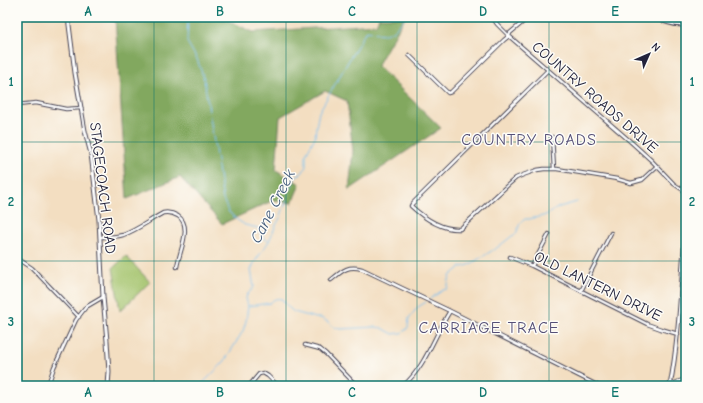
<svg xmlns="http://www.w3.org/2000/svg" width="703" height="403" font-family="'Comic Neue',sans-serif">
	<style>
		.green { fill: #a3c26a; stroke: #627252 }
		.forest { fill: #82a85e; stroke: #52654c }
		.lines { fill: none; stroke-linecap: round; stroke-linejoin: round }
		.stream { stroke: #79bff0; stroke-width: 1 }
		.minor-casing { stroke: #413e4f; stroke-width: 4.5 }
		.tertiary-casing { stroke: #413e4f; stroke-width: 5 }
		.minor { stroke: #fff; stroke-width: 2.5 }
		.tertiary { stroke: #fff; stroke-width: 3 }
		.grid { fill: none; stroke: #0f766e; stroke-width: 1; stroke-opacity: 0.55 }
		.labels { text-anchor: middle; stroke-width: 3; stroke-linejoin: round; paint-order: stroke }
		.street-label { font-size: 15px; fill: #22223b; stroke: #fdfcf7 }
		.neighbourhood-label { font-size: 16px; letter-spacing: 1px; fill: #565078; stroke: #fdfcf7 }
		.water-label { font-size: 16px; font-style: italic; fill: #40597a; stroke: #fdfcf7 }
		.neatline { fill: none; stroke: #0f766e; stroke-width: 1.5 }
		.grid-label { font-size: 13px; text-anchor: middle; font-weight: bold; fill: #0f766e }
	</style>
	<rect width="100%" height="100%" fill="#fdfcf7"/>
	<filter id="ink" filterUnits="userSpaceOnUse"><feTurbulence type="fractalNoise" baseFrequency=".025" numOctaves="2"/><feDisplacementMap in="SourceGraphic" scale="8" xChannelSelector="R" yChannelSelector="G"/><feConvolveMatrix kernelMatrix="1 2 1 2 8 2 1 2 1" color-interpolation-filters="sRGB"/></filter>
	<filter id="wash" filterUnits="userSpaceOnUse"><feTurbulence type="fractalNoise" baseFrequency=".012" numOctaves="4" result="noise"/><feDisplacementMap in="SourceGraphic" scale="16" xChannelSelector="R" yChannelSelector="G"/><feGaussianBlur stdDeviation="0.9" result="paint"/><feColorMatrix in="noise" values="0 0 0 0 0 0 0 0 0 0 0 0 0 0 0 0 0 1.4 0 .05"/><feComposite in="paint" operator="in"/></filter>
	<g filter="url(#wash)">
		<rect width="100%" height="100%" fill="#f3dec1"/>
		<path class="green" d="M126,256l24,26 -30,29 -7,-43z"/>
		<path class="forest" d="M115,17h104l34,15 123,-8 3,-7h26l-28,49 64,62 -92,62 4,-39 -6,-50 -22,-10 -45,26 -4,53 24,14 -8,19 -18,-3 -52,24 -42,-47 -53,22z"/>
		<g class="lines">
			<path class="stream" d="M188,17l-1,25 10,17 7,20 19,120 5,12 8,8 9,6 13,3 2,2 2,6 6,5
				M430,299l13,-9 4,-1 3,-13 6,-5 5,-4 8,-2 29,-18 14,-11 4,-2 4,-11 5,-4h4l14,-3 5,-2 11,-7 18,-5
				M249,306l21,-3c4,-4 6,-5 12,-4l6,8 6,5 22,6h5l7,4 6,5 6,2 35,-2 7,1 11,6 8,-1 5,-3 2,-3 1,-9 9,-11 8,-5
				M200,386l24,-24 19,-31 3,-10 2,-15 -2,-8 1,-3 7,-8 -3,-17 3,-7 15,-22 7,-16 4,-7 15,-40 8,-6 3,-6v-12l9,-17 1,-10 3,-15 45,-78 4,-4c5,1 10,4 16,4 10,0 16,-10 21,-17"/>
		</g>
	</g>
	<g filter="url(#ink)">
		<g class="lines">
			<g class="minor-casing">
				<path id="minor" d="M492,17l5,7 12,12 122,106 21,19 22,23 12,8
					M655,17c10,6 19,9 31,8
					M409,55l39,38 3,-1 53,-52 5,-4 1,-3 19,-16
					M548,70l-136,134 -1,2c13,12 31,24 49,23l49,-45 7,-6 7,-3 14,-5 7,-1h13l60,10 14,4 11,-3 15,-14
					M17,105l19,-2 30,6 15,-1
					M552,137l2,32
					M100,237c8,0 16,0 23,-2 14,-5 27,-15 40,-22 5,-1 10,0 15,3 15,10 1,36 -1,51
					M510,257l22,9 115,58 14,5 17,5
					M17,258l15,10 47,49
					M532,266l17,-32
					M331,280c11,-9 16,-15 31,-11l88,42 149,75
					M581,291l30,-58
					M305,345l15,4 6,5 31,32
					M487,384l2,2
					M48,385l6,-18 22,-47 10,-13 17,-10
					M249,386l10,-12 4,-1 5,3 10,10
					M403,386c23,-20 31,-50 47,-75"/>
			</g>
			<g class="tertiary-casing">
				<path id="tertiary" d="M68,17l7,56 10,58 6,23 8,66 4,77 4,44 2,31 -1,14
					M670,385l16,-6
					M670,386c10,-53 11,-107 16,-161"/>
			</g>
			<use href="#minor" class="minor"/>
			<use href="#tertiary" class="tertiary"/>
		</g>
	</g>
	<path class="grid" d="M154,17v369M286,17v369M417,17v369M549,17v369M17,142h669M17,261h669"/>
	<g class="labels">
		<g class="street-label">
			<text transform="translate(595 97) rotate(41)" y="5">COUNTRY ROADS DRIVE</text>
			<text transform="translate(103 188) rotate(83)" y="5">STAGECOACH ROAD</text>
			<text transform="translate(598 286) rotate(26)" y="5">OLD LANTERN DRIVE</text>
		</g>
		<g class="neighbourhood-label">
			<text x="529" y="145">COUNTRY ROADS</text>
			<text x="489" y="333">CARRIAGE TRACE</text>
		</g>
		<g class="water-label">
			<text transform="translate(272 206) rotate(-63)" y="6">Cane Creek</text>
		</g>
	</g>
	<rect width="703" height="403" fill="none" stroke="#fdfcf7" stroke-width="44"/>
	<g transform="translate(649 54) rotate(45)" stroke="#fdfcf7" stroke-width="3" paint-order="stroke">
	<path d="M0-3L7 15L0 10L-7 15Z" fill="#22223b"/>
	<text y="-6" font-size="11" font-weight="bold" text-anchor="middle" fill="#22223b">N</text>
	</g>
	<rect x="22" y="22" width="659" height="359" class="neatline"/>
	<g class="grid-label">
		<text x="88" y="16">A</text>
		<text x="220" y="16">B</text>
		<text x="352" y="16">C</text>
		<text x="483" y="16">D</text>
		<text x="615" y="16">E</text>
		<text x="11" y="86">1</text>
		<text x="692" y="86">1</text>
		<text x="11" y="206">2</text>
		<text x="692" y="206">2</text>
		<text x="11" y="326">3</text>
		<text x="692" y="326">3</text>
		<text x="88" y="397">A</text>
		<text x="220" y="397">B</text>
		<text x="352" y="397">C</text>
		<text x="483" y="397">D</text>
		<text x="615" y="397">E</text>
	</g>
</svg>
